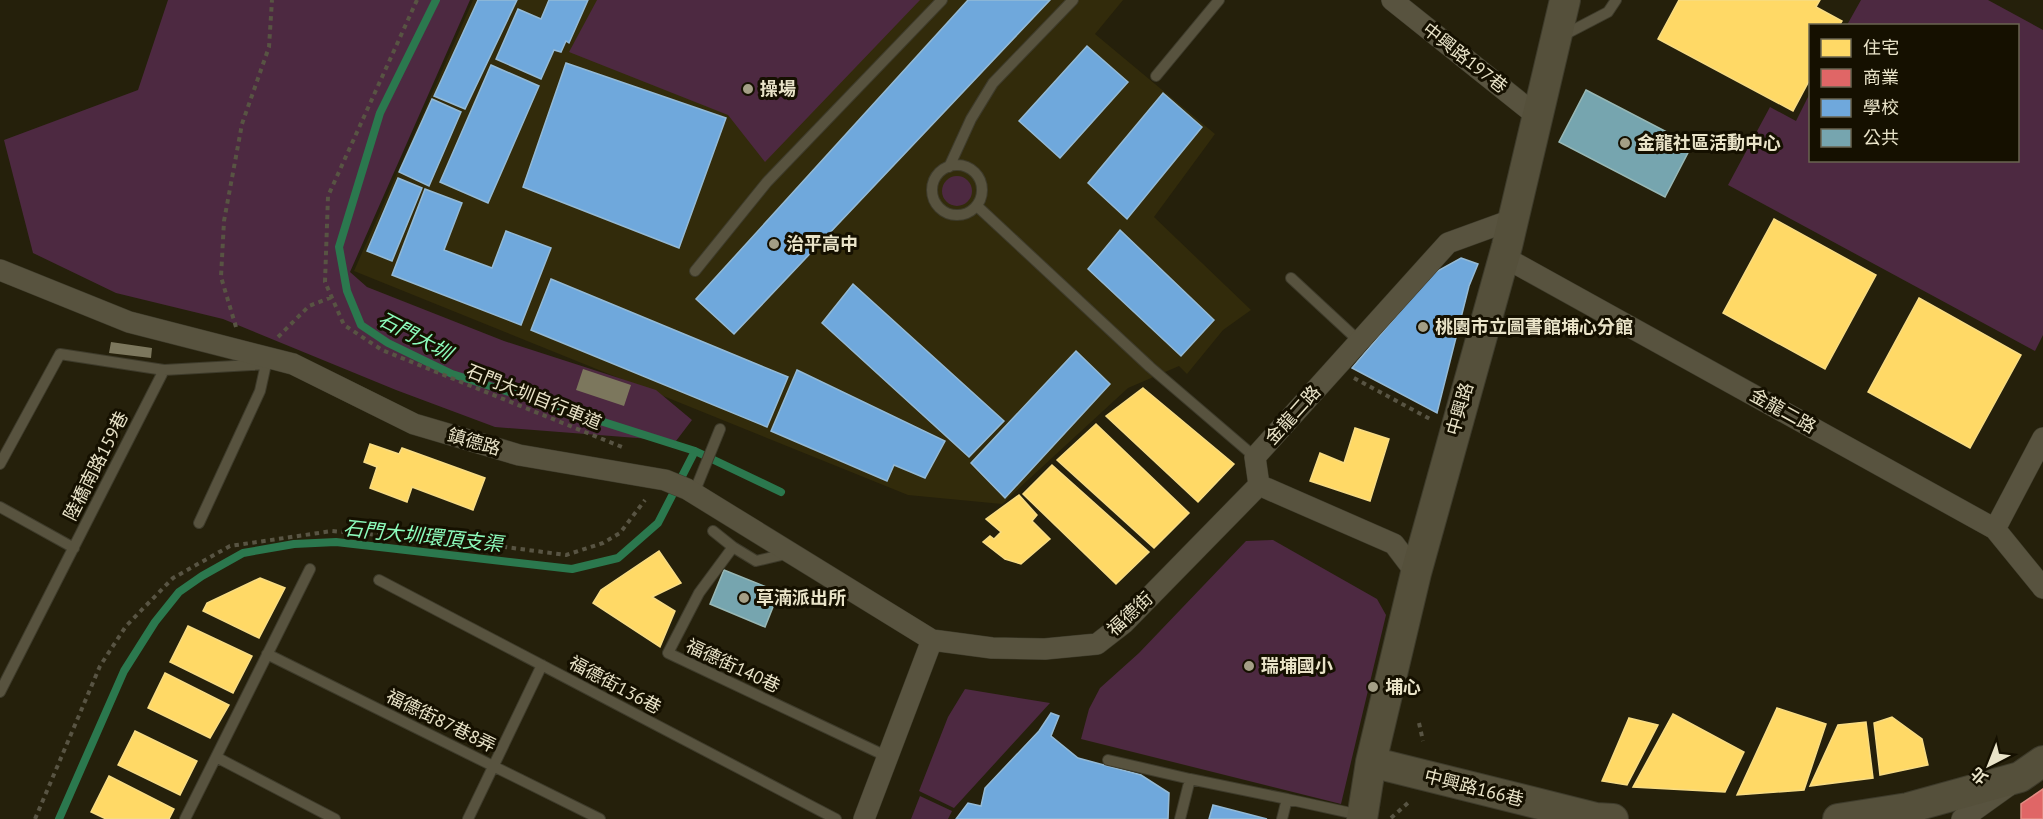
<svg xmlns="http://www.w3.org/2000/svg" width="2043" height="819" font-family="'PT Sans','Noto Sans TC',sans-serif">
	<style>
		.built { fill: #322b0b }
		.green { fill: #4d2941 }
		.homes { fill: #ffd966; stroke: #f8dc83; stroke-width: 1.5 }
		.shops { fill: #e06666; stroke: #e38c83; stroke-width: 1.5 }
		.schools { fill: #6fa8dc; stroke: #94bad6; stroke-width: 1.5 }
		.public { fill: #76a5af; stroke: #98b8b6; stroke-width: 1.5 }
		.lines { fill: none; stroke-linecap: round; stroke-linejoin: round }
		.stream { stroke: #2b784e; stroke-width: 8 }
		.building { fill: #7c775d }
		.lane-casing { stroke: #3e3b2b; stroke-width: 12 }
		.street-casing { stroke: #3e3b2b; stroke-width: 22 }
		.secondary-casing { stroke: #3e3b2b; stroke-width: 32 }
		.path { stroke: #585443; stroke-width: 4; stroke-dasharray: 4.5 4.5; stroke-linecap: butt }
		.lane { stroke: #58533f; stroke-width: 10 }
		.street { stroke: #58533f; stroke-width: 21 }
		.secondary { stroke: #55503b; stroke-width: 30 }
		.poi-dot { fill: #a49f86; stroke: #151000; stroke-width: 2 }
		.labels { text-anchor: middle; stroke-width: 6; stroke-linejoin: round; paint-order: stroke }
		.street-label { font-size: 18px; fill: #e9e3c8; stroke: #151000 }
		.poi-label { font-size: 18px; font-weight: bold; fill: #e9e3c8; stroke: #151000; text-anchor: start }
		.water-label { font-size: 20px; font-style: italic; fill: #8dfcbc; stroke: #151000 }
	</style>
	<rect width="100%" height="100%" fill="#25200b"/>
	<path class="built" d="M473,0h650l-28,34 120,100 -61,83 97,93 -28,20 -36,44 -8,-8 -51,22 -126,116 -94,-9 -554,-224z"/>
	<path class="green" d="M168,0h302l-120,272 17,15 137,54 152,49 36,30 -16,21 -181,-14 -99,-37 -173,-71 -107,-26 -83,-40 -29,-113 134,-50z
		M597,0h323l-155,162 -37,-47 -159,-63z
		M1861,0h127l55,30v305l-8,16 -307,-166 42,-78 26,14 14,-28v67h208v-134l-171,-1z
		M942 191a15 15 0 1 1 30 0a15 15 0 1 1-30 0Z
		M1273,540l104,59 9,16 -45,189 -260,-65 8,-30 11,-21 39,-35 107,-112z
		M965,689l85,14 -96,105 -35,-17 29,-74z
		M920,796l32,15 -4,8h-37z"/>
	<path class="homes" d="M1679,0h141l-4,7 26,14 -3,5h-29v53l-17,32 -135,-72z
		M1774,219l102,56 -51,94 -102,-56z
		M1919,298l102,57 -51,93 -102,-56z
		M1143,388l91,76 -36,38 -92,-86z
		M1096,424l93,89 -35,35 -97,-88z
		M1355,428l34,11 -19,62 -60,-20 10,-28 24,10z
		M370,444l29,10 3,-6 83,30 -12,32 -61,-23 -5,15 -37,-14 7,-21 -13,-5z
		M1052,465l97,87 -33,32 -93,-90z
		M1019,495l18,20 -5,6 18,18 -29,25 -16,-5 -22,-17 7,-6 4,3 7,-7 -15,-13z
		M659,551l22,32 -29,14 23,14 -15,36 -67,-44 8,-13z
		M260,578l25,10 -26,50 -56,-27 4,-8z
		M188,626l64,30 -19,37 -63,-31z
		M165,673l64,32 -19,33 -62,-30z
		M1777,708l49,16 -22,66 -67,5z
		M1673,714l71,38 -19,40 -92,-5z
		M1892,717l30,22 6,26 -48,10 -6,-52z
		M1629,718l29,7 -31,60 -25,-4z
		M1866,722l7,56 -63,8 28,-61z
		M135,731l62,30 -17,34 -62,-30z
		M109,776l65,33 -5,10h-63l-15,-7z"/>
	<path class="shops" d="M2043,789v30h-22v-15z"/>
	<path class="schools" d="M478,0h39l-52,109 -31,-13z
		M549,0h39l-19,43 -3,-2 -5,11 -7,-2 -13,29 -45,-20 22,-50 23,10z
		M968,0h82l-316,334 -38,-35z
		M1087,46l41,36 -68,76 -41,-37z
		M566,63l160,55 -47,130 -156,-61z
		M491,65l48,21 -51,117 -48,-21z
		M1163,93l39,34 -75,92 -39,-36z
		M432,99l29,13 -32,74 -30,-14z
		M398,178l24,10 -30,73 -25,-10z
		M425,189l37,14 -18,47 48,18 14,-37 45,17 -30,77 -129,-50z
		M1120,230l94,90 -33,36 -93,-87z
		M1461,258l17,6 -9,22 -32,127 -85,-45 80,-94z
		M551,279l237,98 -21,50 -236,-97z
		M853,284l151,137 -35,36 -147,-134z
		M1076,351l34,33 -105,114 -34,-35z
		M797,370l148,71 -20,37 -31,-13 -7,16 -116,-50z
		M1051,713l8,3 -8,20 27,22 63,17 28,18 -1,26h-212l12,-16 13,3 4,-18 54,-57z
		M1213,805l54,14h-58z"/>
	<path class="public" d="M1586,90l106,55 -27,52 -106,-55z
		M724,570l55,22 -14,35 -55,-23z"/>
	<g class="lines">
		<path class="stream" d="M436,0l-56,113 -41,134 8,44 14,34 27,18 64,31 243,77 86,41
			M59,819l65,-148 31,-49 24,-30 23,-16 41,-23 51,-9 42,-2 236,27 46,-11 40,-35 37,-72"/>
	</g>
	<path class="building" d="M111,342l41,6 -1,10 -42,-5z
		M583,369l48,16 -7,21 -48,-16z"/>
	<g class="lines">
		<g class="lane-casing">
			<path id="lane" d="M1562,36l46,-24 8,-12
				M1156,76l63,-76
				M932 190a25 25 0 1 1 50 0a25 25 0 1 1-50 0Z
				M949,167l22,-48 22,-36 80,-83
				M977,206l173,161 105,90
				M695,271l72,-89 175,-182
				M1291,278l68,63
				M0,464l60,-110 104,16
				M694,493l26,-64
				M0,507l74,41
				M199,523l61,-132 6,-27
				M713,531l20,16
				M790,553l-34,8 -23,-14 -34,46 -31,60 220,104
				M379,580l457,239
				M267,654l333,165
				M0,692l164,-322 103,-6
				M216,757l119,62
				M1108,760l82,19
				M185,819l125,-250
				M468,819l74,-154
				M1180,819l10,-40 97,20
				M1282,819l5,-20 73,16"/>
		</g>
		<g class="street-casing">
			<path id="street" d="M1392,0l145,116
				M1504,257l491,272 48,59
				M0,270l129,52 164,42 121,60 105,31 146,25 22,9 245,151
				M1259,485l-4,-28 193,-214 66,-24
				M1995,529l48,-91
				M864,819l68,-179 60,8 53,1 52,-5 27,-21 135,-138 135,59 22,29
				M1962,819l46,-33"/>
		</g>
		<g class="secondary-casing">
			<path id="secondary" d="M1371,762l225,56 17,1
				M1362,819l9,-57 45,-189 91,-327 58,-246
				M1838,819l70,-11 112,-31 23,-16"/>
		</g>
		<path class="path" d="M417,0l-89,196 -3,86 19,43 38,25 240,97
			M236,327l-15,-50 3,-56 18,-97 27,-77 3,-47
			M278,337l31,-31 23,-9
			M1354,378l76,41
			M1419,723l4,18
			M1391,818l17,-15
			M35,819l65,-153 26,-40 47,-48 57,-32 102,-15 143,12 91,12 37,-12 17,-10 25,-33"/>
		<use href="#lane" class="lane"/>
		<use href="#street" class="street"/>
		<use href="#secondary" class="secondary"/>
	</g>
	<g class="poi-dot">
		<circle cx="748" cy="89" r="6"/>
		<circle cx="1625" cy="143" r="6"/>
		<circle cx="774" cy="244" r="6"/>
		<circle cx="1423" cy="327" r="6"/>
		<circle cx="744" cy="598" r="6"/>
		<circle cx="1249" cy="666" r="6"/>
		<circle cx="1373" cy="687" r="6"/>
	</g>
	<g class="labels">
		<g class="street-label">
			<text transform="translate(1465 58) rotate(38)" y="6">中興路197巷</text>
			<text transform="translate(534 397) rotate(22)" y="6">石門大圳自行車道</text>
			<text transform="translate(1460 409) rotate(-74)" y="6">中興路</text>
			<text transform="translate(1783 411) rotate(29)" y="6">金龍二路</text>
			<text transform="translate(1293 415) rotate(-48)" y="6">金龍二路</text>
			<text transform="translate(474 442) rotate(16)" y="6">鎮德路</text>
			<text transform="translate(96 466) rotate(-63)" y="6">陸橋南路159巷</text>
			<text transform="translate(1130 614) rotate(-43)" y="6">福德街</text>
			<text transform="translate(733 666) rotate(25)" y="6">福德街140巷</text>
			<text transform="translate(615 685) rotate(28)" y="6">福德街136巷</text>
			<text transform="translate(441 721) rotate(26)" y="6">福德街87巷8弄</text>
			<text transform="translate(1474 788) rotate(14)" y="6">中興路166巷</text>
		</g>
		<g class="poi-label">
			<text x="760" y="95">操場</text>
			<text x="1637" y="149">金龍社區活動中心</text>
			<text x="786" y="250">治平高中</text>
			<text x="1435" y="333">桃園市立圖書館埔心分館</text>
			<text x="756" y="604">草湳派出所</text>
			<text x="1261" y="672">瑞埔國小</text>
			<text x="1385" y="693">埔心</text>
		</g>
		<g class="water-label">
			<text transform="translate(415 336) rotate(28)" y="7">石門大圳</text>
			<text transform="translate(423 536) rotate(6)" y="7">石門大圳環頂支渠</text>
		</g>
	</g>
	<rect x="1809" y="24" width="210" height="138" fill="#151000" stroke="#6a6450" stroke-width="1.5"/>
	<rect x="1821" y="39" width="30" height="18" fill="#ffd966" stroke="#6a6450" stroke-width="1.5"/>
	<text x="1863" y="54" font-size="18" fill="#e9e3c8">住宅</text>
	<rect x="1821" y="69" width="30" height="18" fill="#e06666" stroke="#6a6450" stroke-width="1.5"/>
	<text x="1863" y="84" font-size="18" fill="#e9e3c8">商業</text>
	<rect x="1821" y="99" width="30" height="18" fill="#6fa8dc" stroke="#6a6450" stroke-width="1.5"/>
	<text x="1863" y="114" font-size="18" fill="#e9e3c8">學校</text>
	<rect x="1821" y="129" width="30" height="18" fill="#76a5af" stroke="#6a6450" stroke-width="1.5"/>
	<text x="1863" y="144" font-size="18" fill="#e9e3c8">公共</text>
	<g transform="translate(1989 765) rotate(222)" stroke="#151000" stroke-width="4.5" paint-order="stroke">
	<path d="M0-4.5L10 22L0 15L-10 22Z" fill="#e9e3c8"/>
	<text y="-9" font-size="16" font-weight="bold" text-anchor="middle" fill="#e9e3c8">北</text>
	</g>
</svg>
